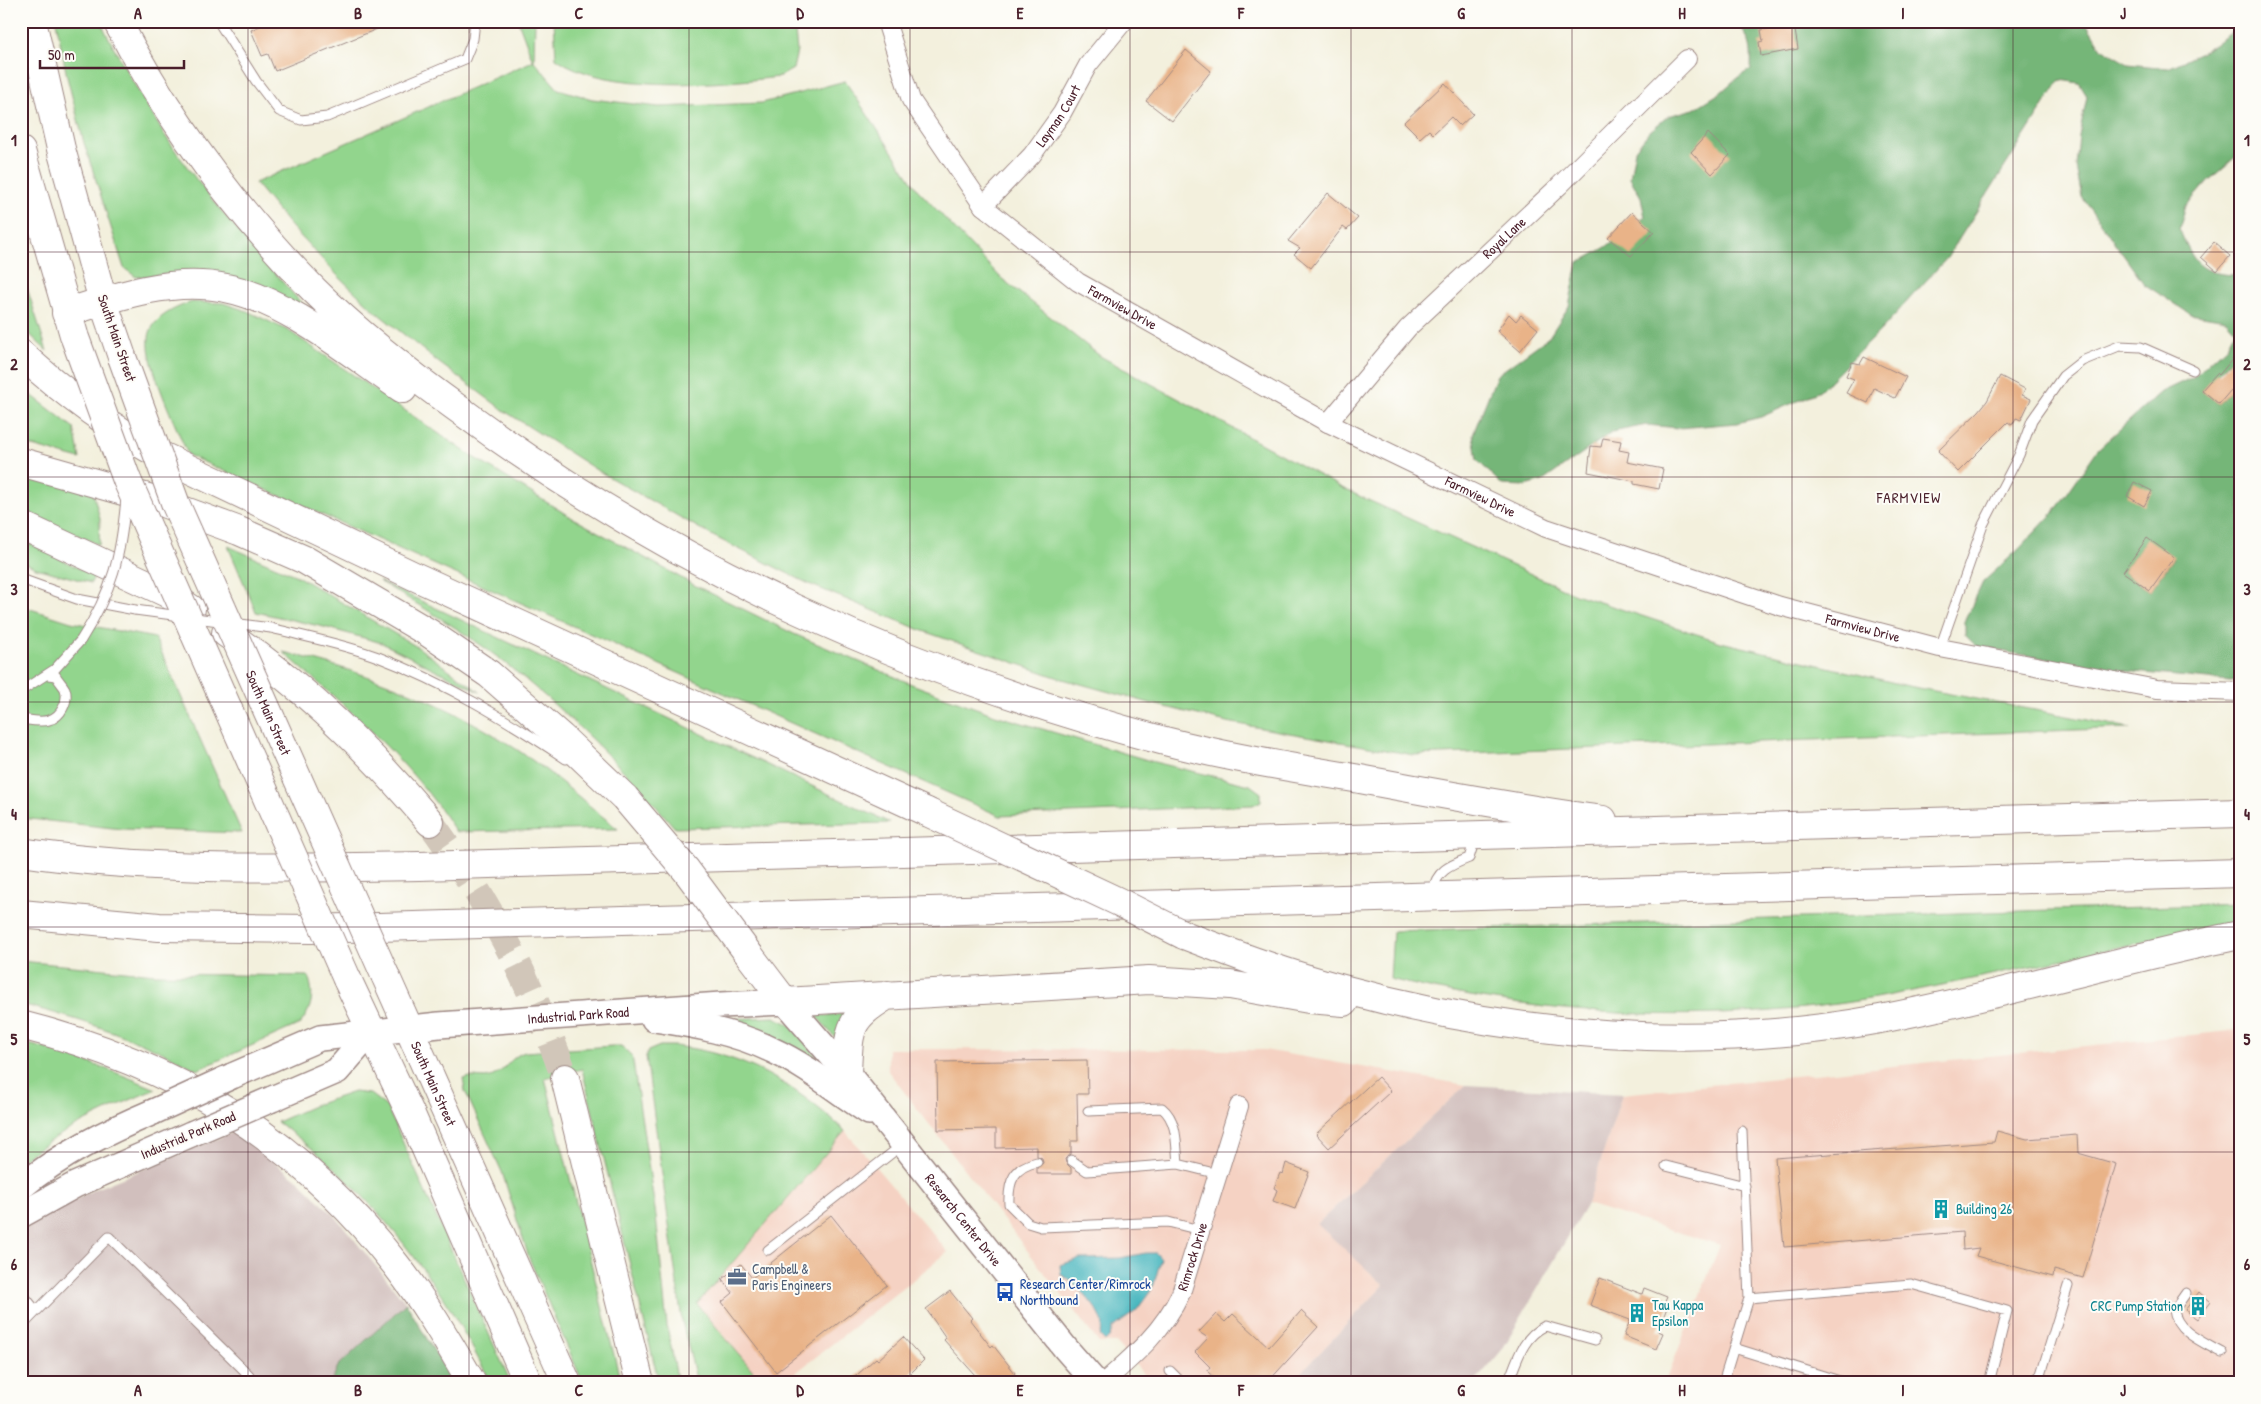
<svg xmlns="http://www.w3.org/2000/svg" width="2261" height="1404" font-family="'Patrick Hand',sans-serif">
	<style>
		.built { fill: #f5d2c3 }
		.industrial { fill: #d1bfbd }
		.green { fill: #92d58d; stroke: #6e7a5c }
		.forest { fill: #75b678; stroke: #606a52; fill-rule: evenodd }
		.water { fill: #45b5be; stroke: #486a74 }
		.building { fill: #e9b388 }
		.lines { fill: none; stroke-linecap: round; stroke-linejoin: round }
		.highway-tunnel { stroke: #d1c6b9; stroke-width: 28; stroke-dasharray: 28 14; stroke-linecap: butt }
		.lane-casing { stroke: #9e8884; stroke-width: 11 }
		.street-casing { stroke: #9e8884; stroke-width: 20 }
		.secondary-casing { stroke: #9e8884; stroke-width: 28 }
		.primary-casing { stroke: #9e8884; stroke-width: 30 }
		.highway-casing { stroke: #9e8884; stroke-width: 30 }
		.lane { stroke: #fff; stroke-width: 9 }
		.street { stroke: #fff; stroke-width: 18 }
		.secondary { stroke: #fff; stroke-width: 25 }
		.primary { stroke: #fff; stroke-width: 28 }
		.highway { stroke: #fff; stroke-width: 28 }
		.lane-bridge-casing { stroke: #9e8884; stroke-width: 11; stroke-linecap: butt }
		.secondary-bridge-casing { stroke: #9e8884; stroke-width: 28; stroke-linecap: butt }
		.primary-bridge-casing { stroke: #9e8884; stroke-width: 30; stroke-linecap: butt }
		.highway-bridge-casing { stroke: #9e8884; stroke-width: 30; stroke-linecap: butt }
		.lane-bridge { stroke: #fff; stroke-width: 9 }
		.secondary-bridge { stroke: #fff; stroke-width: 25 }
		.primary-bridge { stroke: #fff; stroke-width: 28 }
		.highway-bridge { stroke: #fff; stroke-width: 28 }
		.grid { fill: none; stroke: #4a1f2b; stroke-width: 1; stroke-opacity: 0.55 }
		.labels { text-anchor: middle; stroke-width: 4; stroke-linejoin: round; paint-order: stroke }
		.street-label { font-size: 14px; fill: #4a1f2b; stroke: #fdfcf7 }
		.culture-label { font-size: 14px; fill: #0d838f; stroke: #fdfcf7; text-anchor: start }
		.service-label { font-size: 14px; fill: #4e5e75; stroke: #fdfcf7; text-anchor: start }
		.transit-label { font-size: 14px; fill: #164399; stroke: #fdfcf7; text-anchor: start }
		.neighbourhood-label { font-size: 15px; letter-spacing: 1px; fill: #4a1f2b; stroke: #fdfcf7 }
		.neatline { fill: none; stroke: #4a1f2b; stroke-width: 2 }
		.grid-label { font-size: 16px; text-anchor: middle; font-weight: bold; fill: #4a1f2b }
	</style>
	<rect width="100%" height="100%" fill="#fdfcf7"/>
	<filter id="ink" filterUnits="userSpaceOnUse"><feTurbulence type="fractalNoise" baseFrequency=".02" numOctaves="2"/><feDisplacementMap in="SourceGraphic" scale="10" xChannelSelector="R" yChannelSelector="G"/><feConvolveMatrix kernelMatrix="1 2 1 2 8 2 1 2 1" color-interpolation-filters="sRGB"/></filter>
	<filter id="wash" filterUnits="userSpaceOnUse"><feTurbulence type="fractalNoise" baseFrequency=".0096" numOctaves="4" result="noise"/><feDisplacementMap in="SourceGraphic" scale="20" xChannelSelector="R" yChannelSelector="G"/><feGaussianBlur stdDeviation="1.12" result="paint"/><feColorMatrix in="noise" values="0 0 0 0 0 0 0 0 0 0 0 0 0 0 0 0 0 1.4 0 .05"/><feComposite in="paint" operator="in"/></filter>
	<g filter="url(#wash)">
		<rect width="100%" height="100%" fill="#f3f0dd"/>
		<path class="built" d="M2240,1030v353h-575l55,-138 -133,-41 35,-110z
			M888,1049l376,1 202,35 -148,138 66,62 -93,98h-143v-4l-32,-36h-17l-211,-272z
			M845,1131l103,121 -165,131h-20l-66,-79z"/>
		<path class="industrial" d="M1466,1085l156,9 -35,110 -85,146 -28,33h-183l93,-98 -67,-61z
			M234,1132l65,49 36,35 71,87 -68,63 -7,17h-310v-152l72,-41z"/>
		<path class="green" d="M56,21h44c20,39 41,76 64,113 41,62 91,117 140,172l-134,-32 -34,3 -12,-9 -40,-125 -17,-66z
			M518,21h17l-1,40 24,28 34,10 67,8 103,-4 83,-22 72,108 84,89 99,78 246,134 229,104 146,48 187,44 222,42 -716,27 -187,-33 -74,-18 -94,-26 -136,-47 -114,-47 -96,-48 -118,-67 -89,-57 -68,-50 -62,-50 -38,-36 -49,-52 -34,-41 278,-122z
			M554,21h240l3,30 -4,18 -14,8c-57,7 -176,17 -223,-19z
			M21,269l26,82 -26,-25z
			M192,302l31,1 24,8 42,20 184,126 96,59 125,69 100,49 120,51 81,30 159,47 96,23 11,8v8l-8,4 -253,11 -812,-361c-11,-27 -43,-92 -39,-118 2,-19 27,-30 43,-35z
			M21,387l53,41 6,31 -59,-16z
			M21,472l72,20 7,27 -1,26 -78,-36z
			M21,539l73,37 -3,7 -55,-15 -15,-7z
			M228,546l69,30 122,72 61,44 -98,-49 -58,-16 -68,-15z
			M379,581l511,242 -215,5c-52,-61 -111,-119 -175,-169 -38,-29 -80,-53 -121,-78z
			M21,606l50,16 84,16 87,195 -120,-4 -101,-11z
			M283,652c89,21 174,54 249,108 30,21 57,46 86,69l-162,3c-45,-71 -111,-126 -173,-180z
			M2240,904v19c-122,22 -243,53 -365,75 -161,28 -327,20 -485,-19l3,-48z
			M21,961l135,13 152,2c7,18 4,33 -8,48l-103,46c-56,-31 -114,-50 -176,-66z
			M847,1014l-10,26 -21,-24z
			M774,1017l15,7 51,60 -137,-64z
			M21,1042c47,12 91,28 135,47 -48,20 -93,40 -135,72z
			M612,1046h9l11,9 24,161 11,110 11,57h-19l-77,-314 -37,9 76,305h-38l-54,-125 -27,-86 -37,-81 -2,-12c11,-5 20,2 30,-3 13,-6 18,-20 32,-24z
			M675,1046c69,8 119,38 170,85l-148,173 66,79h-66l-15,-62 -36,-265 2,-5 12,-5z
			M354,1092l16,2 17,13 124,276h-20c-13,-25 -26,-50 -41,-74 -45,-71 -104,-139 -173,-187l38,-17z"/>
		<path class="forest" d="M1735,21h350l16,27 27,16 40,4 33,-15 39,-26v126l-32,28 -22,25 -7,22c14,35 21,47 61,47v69l-5,4 4,3 -37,39 17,14 12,-14 3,1 4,-5 2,1v293l-10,1 -117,-11 -136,-23 -12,-12v-15l18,-38 36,-33 36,-38 43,-62 63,-57 32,-15 34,-31 8,-16 -9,-10 -36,-6 -46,-30 -62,-87 -6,-30 3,-31 8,-40 -8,-13 -19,-3 -113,178 -67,73 -60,60 -59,26 -24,6 -58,5 -32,-3 -35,7 -69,49 -18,5 -23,-1 -25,-25 -4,-26 24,-59 52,-38 20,-31 9,-43 28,-16 39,-30 -4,-20 -11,-19 5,-28 14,-18 19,-16 26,-7 26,-16 17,-15 14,-9c1,-23 0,-30 -16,-48zM2147,539l27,19 -24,33 -27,-19z
			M406,1303l47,80h-122l7,-17z"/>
		<path class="water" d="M1146,1253h10l5,6 -7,25 -4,8 -14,19 -23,17 -3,8 -5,5 -5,-5c3,-7 4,-13 0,-20 -5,-11 -28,-37 -39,-41l-1,-10 19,-6 41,-1z"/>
		<g id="blocks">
			<path class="building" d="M271,21h123v1l-119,49 -7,-17 -6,2 -11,-26z
				M1794,24l4,25 -37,7 -2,-14 4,-1 -2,-11z
				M1186,50l25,21 -39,50 -26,-20z
				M1445,83l28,31 -13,12 -9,-9 -18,17 -4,-4 -9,8 -16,-16z
				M1708,133l22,22 -18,19 -21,-22z
				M1328,193l30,25 -11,12 -4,-3 -32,41 -17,-14 6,-6 -12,-7z
				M1632,212l22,20 -23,24 -23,-18z
				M2214,242l16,14 -13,15 -16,-14z
				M1509,314l7,7 5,-6 17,14 -18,22 -23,-20z
				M2240,350v33l-6,8 -3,-1 -12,14 -17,-14 15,-17 2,2z
				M1864,357l42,20 -11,21 -21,-10 -6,15 -22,-10 8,-14 -8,-3 6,-14 8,2z
				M2000,376l25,13 -3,6 9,4 -10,21 -5,-2 -4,7 -4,-3 -50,50 -20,-21 41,-40 8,-10z
				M1603,438l18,3 -2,9 10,2 -2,10 36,7 -4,20 -25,-5v-3l-46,-9 3,-26 10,1z
				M2134,482l18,9 -8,15 -17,-10z
				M2147,538l27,19 -24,34 -27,-19z
				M1087,1060l1,34h-11l1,47h-7v13l-6,5 1,4 5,5v6h-34v-6l6,-5 -1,-5 -5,-2v-9l-41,1v-19l-58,1 -1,-68z
				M1378,1077l13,14 -62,57 -13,-14z
				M1997,1131l30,8 50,-4 1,18 38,11 -33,114 -29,-8 -1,7 -77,-21 3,-8 -16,2 -1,-18 -178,15 -9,-89 219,-16z
				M1286,1163l23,9 -14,37 -22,-8 4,-11 -3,-2 6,-15 3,1z
				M831,1215l56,70 -111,87 -54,-70 11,-9 -11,-14 19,-15 11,14z
				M1600,1278l42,16 2,-6 23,9 -3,7 4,1 -10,26 5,2 -7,16 -32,-13 6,-16 -40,-15z
				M950,1291l22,27 -2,2 21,27 2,-2 22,28 -2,2 6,8h-37l-38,-43 2,-2 -20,-29z
				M2199,1292l11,10 -13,17 -12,-9z
				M1301,1311l17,16 -51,56h-47l-13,-12 3,-4 -15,-15 13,-14 -9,-6 17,-18 9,8 8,-8 36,33z
				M903,1337l21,23 -23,23h-53l28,-25 2,2z"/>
		</g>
	</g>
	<g filter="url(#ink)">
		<use href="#blocks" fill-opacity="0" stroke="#9e8884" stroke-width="1"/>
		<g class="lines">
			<path class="highway-tunnel" d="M430,822c60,82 101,159 135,256"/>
			<g class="lane-casing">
				<path id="lane" d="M218,21l38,60 23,30 22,9 26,-3 138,-58 8,-20 2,-18
					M21,579l56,20 58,11
					M271,628c35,9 73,16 107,29 68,26 128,62 188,102
					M1940,648l43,-123 36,-70 13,-35 31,-44 19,-15 37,-15 22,1 52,23
					M21,691l34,-22 26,-29
					M21,719c8,1 20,4 28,1 12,-3 20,-19 16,-31 -2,-4 -7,-9 -9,-13l-8,-1
					M1433,892c2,-21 18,-27 36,-34l6,-19
					M1088,1111l74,-3c16,13 14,37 16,56
					M1742,1131l7,167 162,-14 96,27 -18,72
					M1071,1160l16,11 91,-7 40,10
					M1037,1162c-23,5 -29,19 -28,42l19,19 13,4 127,-5 32,8
					M1666,1166l79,20
					M768,1250l134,-105
					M21,1292l15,19
					M2186,1293l-12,17c2,22 31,33 48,43
					M21,1327l88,-90 140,138 -8,8
					M1734,1348l112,35
					M1170,1371l12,12
					M1508,1383c9,-22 14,-46 37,-57l50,14
					M1723,1383l26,-85
					M2033,1383l8,-9 27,-88"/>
			</g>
			<g class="street-casing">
				<g id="street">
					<path id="s1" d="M886,21l25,79 72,106 95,76 250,141 218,105 234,78 160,42 217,41 83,3"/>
					<path id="s2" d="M983,206l49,-51 30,-42 26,-48 36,-44"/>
					<path id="s3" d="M1328,423l80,-95 151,-142 128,-127"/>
					<path id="s4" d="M1103,1383c32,-28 60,-52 78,-90l58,-187"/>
				</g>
			</g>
			<g class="secondary-casing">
				<g id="secondary">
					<path d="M654,1019c41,6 81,13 118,31 35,16 65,41 97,62"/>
					<path id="s5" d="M232,1076l88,-38 119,-13 282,-20 64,-3 62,71 219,276 30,34"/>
					<path d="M272,1099l65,-28 34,-39"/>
					<path d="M21,1187c40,-33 85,-55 132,-75"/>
					<path d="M21,1215l54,-30 116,-51"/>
				</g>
			</g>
			<g class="primary-casing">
				<g id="primary">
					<path d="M32,21l29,128 42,152 19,56"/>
					<path d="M21,151l53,184"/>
					<path id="s6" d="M385,975l182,408"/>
					<path d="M347,979l65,138 116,266"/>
				</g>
			</g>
			<g class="highway-casing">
				<path id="highway" d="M117,21c52,100 118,189 197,269 46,46 97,85 150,123 208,154 447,261 697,327 65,17 132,28 199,39 80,15 161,30 243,41
					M66,313c51,-17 106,-36 160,-25 61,12 125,66 177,101
					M21,354c43,39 90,74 141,102l252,120 513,236
					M21,462l134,38 84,31 66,29 124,73 60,41 72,63 64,61
					M21,525l146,68 24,16
					M226,633c78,52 144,118 204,189
					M21,852c132,20 266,16 398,14l1821,-53
					M21,914l138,13 152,2 1929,-56
					M1184,935c52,20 105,40 159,54 174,48 359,63 537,30 121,-23 239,-60 360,-84
					M750,956l35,46 364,-22 81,5 79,14 35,3
					M21,1025c155,39 276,113 375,240 29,37 52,77 76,118
					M847,1073c2,-44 1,-55 41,-78
					M565,1078l75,305"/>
			</g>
			<use href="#lane" class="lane"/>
			<use href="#street" class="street"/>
			<use href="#secondary" class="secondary"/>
			<use href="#primary" class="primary"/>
			<use href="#highway" class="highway"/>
			<g class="lane-bridge-casing">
				<path id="lane-bridge" d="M135,610l136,18
					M81,640c32,-50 40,-84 45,-142"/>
			</g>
			<g class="secondary-bridge-casing">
				<path id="secondary-bridge" d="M153,1112l79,-36
					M191,1134l81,-35"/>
			</g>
			<g class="primary-bridge-casing">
				<g id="primary-bridge">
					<path d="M75,338l52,142 220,499"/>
					<path id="s7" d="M122,357l54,148 209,470"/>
				</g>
			</g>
			<g class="highway-bridge-casing">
				<path id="highway-bridge" d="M625,798l61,72 64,86
					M927,812l192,90 65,33"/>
			</g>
			<use href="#lane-bridge" class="lane-bridge"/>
			<use href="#secondary-bridge" class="secondary-bridge"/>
			<use href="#primary-bridge" class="primary-bridge"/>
			<use href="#highway-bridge" class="highway-bridge"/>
		</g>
	</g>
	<path class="grid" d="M248,21v1362M469,21v1362M689,21v1362M910,21v1362M1130,21v1362M1351,21v1362M1572,21v1362M1792,21v1362M2013,21v1362M21,252h2219M21,477h2219M21,702h2219M21,927h2219M21,1152h2219"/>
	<defs>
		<g id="building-bare" transform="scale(1.5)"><path d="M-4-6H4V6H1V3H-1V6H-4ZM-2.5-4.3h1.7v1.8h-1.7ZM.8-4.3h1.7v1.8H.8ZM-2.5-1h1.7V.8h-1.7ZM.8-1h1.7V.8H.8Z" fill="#0f9aa8" stroke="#fdfcf7" stroke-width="2.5" paint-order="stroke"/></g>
		<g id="office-bare" transform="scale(1.5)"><path d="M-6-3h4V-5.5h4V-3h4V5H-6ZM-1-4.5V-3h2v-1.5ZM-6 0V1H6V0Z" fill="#5c6f8a" stroke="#fdfcf7" stroke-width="2.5" paint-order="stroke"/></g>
		<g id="bus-bare" transform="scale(1.5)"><path d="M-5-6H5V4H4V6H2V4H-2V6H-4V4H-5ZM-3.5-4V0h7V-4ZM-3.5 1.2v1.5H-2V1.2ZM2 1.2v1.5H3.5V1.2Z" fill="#1a4fb4" stroke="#fdfcf7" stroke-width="2.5" paint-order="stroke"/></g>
	</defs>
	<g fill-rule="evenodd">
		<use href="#building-bare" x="1941" y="1209"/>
		<use href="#office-bare" x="737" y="1277"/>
		<use href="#bus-bare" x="1005" y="1292"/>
		<use href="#building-bare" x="2198" y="1306"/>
		<use href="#building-bare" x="1637" y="1313"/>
	</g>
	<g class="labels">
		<g class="street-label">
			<text dy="5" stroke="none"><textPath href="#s2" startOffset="118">Layman Court</textPath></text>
			<text dy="5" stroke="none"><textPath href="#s3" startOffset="256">Royal Lane</textPath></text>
			<text dy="5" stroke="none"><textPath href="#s1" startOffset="384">Farmview Drive</textPath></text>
			<text transform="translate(117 338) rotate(71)" y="5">South Main Street</text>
			<text dy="5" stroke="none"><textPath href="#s1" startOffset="789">Farmview Drive</textPath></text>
			<text dy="5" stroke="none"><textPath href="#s1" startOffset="1194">Farmview Drive</textPath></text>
			<text dy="5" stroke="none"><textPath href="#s7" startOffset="385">South Main Street</textPath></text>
			<text dy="5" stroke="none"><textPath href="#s5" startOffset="355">Industrial Park Road</textPath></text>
			<text dy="5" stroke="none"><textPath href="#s6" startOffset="119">South Main Street</textPath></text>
			<text transform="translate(188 1135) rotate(-23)" y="5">Industrial Park Road</text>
			<text dy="5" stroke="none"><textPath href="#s5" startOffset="844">Research Center Drive</textPath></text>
			<text dy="5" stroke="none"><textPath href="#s4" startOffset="158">Rimrock Drive</textPath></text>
		</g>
		<g class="culture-label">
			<text x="1956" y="1214">Building 26</text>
			<text x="1652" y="1310">Tau Kappa<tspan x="1652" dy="16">Epsilon</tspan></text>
			<text x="2183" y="1311" text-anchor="end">CRC Pump Station</text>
		</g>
		<g class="service-label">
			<text x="752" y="1274">Campbell &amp;<tspan x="752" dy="16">Paris Engineers</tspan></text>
		</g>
		<g class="transit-label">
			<text x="1020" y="1289">Research Center/Rimrock<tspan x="1020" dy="16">Northbound</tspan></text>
		</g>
		<g class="neighbourhood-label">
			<text x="1909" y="503">FARMVIEW</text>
		</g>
	</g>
	<rect width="2261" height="1404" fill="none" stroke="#fdfcf7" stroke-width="55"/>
	<path d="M40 60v8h144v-8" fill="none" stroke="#4a1f2b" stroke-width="2.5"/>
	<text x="48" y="60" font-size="15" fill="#4a1f2b" stroke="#fdfcf7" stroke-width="4" paint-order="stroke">50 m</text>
	<rect x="28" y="28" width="2206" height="1348" class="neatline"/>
	<g class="grid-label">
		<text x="138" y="19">A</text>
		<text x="358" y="19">B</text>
		<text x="579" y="19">C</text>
		<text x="800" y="19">D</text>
		<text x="1020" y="19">E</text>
		<text x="1241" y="19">F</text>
		<text x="1461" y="19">G</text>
		<text x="1682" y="19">H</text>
		<text x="1903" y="19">I</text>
		<text x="2123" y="19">J</text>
		<text x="14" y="146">1</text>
		<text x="2247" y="146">1</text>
		<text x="14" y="370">2</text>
		<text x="2247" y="370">2</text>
		<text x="14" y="595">3</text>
		<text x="2247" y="595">3</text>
		<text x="14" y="820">4</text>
		<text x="2247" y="820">4</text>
		<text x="14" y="1045">5</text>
		<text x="2247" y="1045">5</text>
		<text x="14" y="1270">6</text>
		<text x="2247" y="1270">6</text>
		<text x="138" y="1396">A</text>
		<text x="358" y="1396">B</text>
		<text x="579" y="1396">C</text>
		<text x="800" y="1396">D</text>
		<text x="1020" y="1396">E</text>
		<text x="1241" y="1396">F</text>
		<text x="1461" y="1396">G</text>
		<text x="1682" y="1396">H</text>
		<text x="1903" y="1396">I</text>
		<text x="2123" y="1396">J</text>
	</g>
</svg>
